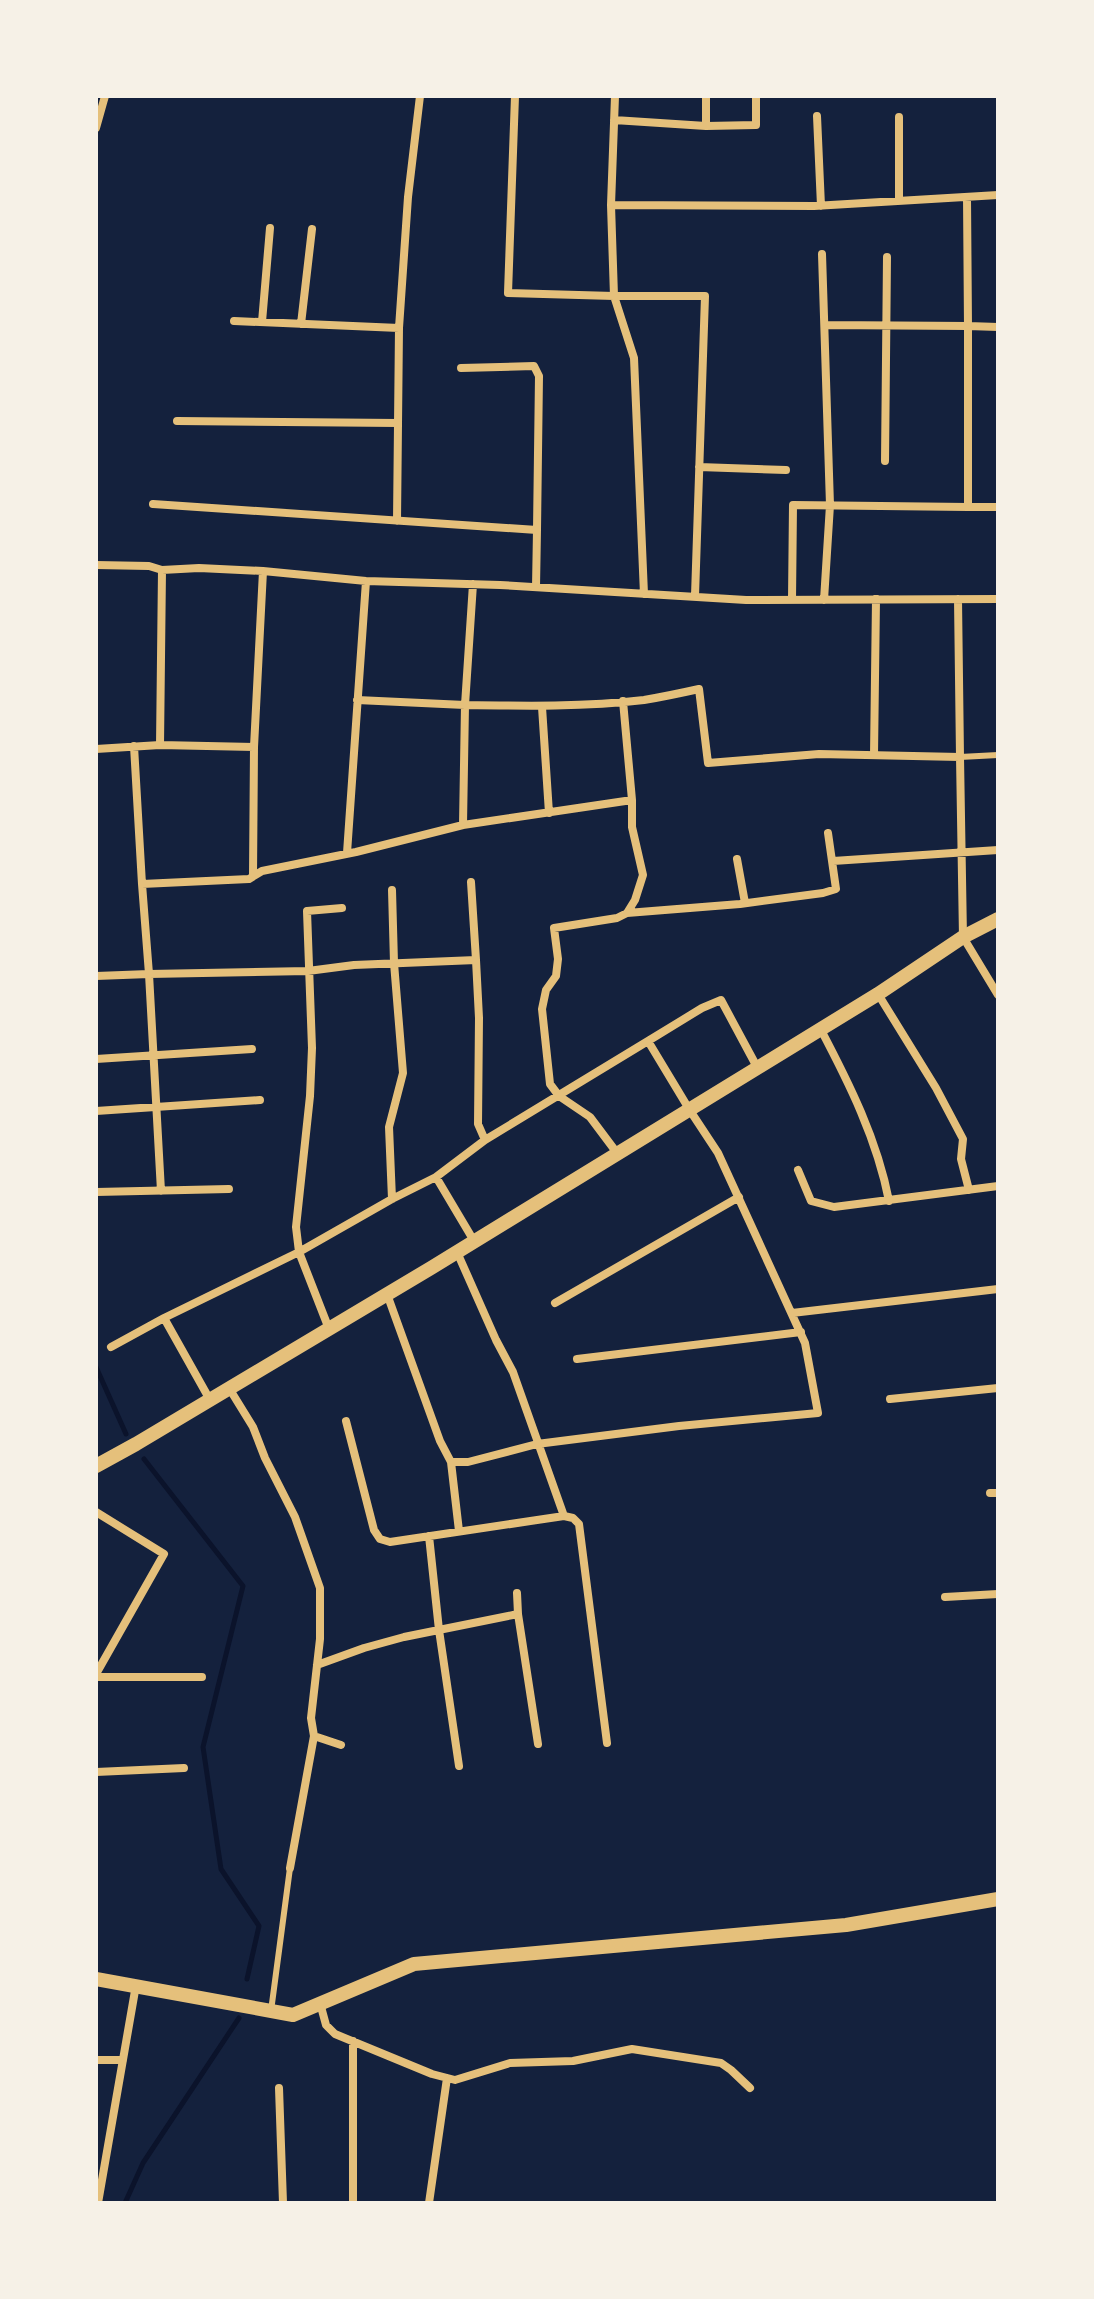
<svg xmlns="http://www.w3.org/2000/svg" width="1094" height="2299" font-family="Manrope,sans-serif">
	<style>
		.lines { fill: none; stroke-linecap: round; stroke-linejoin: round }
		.stream { stroke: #0b132b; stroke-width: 5 }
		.service { stroke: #e5c07b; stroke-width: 6 }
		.minor { stroke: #e5c07b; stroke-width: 8 }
		.tertiary { stroke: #e5c07b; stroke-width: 14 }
	</style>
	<rect width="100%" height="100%" fill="#14213d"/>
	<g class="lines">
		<path class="stream" d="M96,1367l30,67
			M144,1459l99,127 -40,161 18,122 38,57 -12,53
			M125,2203l18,-40 96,-145"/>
		<path class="service" d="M960,757l38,-2
			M271,2011l19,-143"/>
		<path class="minor" d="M515,96l-7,197 106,3 -3,-91 4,-109
			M817,116l4,90
			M899,117v84
			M614,120l92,6v-30
			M706,126l50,-1v-29
			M96,128l9,-32
			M967,197l1,129 30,1
			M611,205l203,1 184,-11
			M822,254l8,251 -6,95
			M234,321l165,7
			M262,322l8,-94
			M301,324l11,-95
			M461,368l73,-2 5,10 -2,154
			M177,421l221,2
			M885,461l2,-204
			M699,467l87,3
			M153,504l384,26 -1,57
			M968,507h30
			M397,521l2,-193 9,-131 12,-101
			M96,565l53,1 13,4 37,-2 64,3 103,10 134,4 246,15 252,-1
			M473,584l-8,121c60,1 120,2 179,-5 18,-3 37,-7 55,-11l9,74 111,-9 141,3 -2,-158
			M644,594l-10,-236 -20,-62h91l-10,300
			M792,600l1,-95 175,2v-181l-143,-1
			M542,707l7,106
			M160,745l2,-175
			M134,746l8,138 107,-5 13,-8 94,-19 107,-27 2,-120 -108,-5
			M96,749l64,-4 94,2
			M874,755l2,-156
			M960,757l3,180 35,58
			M463,825l169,-25 -9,-99
			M347,853l19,-272
			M737,859l8,44
			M833,861l165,-11
			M253,876l1,-129 9,-176
			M471,882l5,78
			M392,890l2,73 9,110 -14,54 3,72
			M627,913l113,-9 83,-11 13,-4 -8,-56
			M96,976l53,-2 -7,-90
			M878,994l58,94 27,51 -2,20 8,31
			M820,1028c29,55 57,111 69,173
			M96,1059l156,-10
			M96,1111l164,-11
			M485,1140l163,-99
			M617,1153l-27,-36 -31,-21 -9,-12 -8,-75 4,-19 10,-14 2,-17 -4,-31 63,-10 10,-5 8,-13 8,-25 -11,-48v-27
			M798,1170l13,31 23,6 164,-21
			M161,1191l-12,-217 159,-3 46,-6 122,-5 3,58 -1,106 7,16 -49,37 38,64
			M96,1192l133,-3
			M457,1252l39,88 17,32 51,144
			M387,1294l53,147 11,21h17l69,-18 142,-18 139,-13 -13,-70 -87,-190 -29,-44 -41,-68 54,-33 19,-8 36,67
			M555,1303l184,-106
			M792,1313l206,-24
			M164,1318l135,-66 93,-53 44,-22
			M329,1329l-30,-77 -3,-25 14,-131 2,-48 -5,-137 35,-3
			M111,1347l53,-29 46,82
			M577,1359l224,-27
			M229,1388l24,39 12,31 30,59 25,71v51l-9,79 3,18 27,9
			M890,1399l108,-11
			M346,1421l28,109 6,9 10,3 174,-26 9,2 6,6 28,219
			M451,1462l8,69
			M990,1493h8
			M96,1512l68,42 -68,120
			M429,1536l10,94 20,136
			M945,1597l53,-3
			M518,1614l20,130
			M317,1665l47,-17 40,-11 114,-23 -1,-21
			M96,1677h106
			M96,1772l88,-4
			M290,1868l24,-132
			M320,2003l6,22 9,9 97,40 23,6 55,-17 63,-2 59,-12 89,14 10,7 19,18
			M353,2041v162
			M96,2060h27
			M279,2088l4,115
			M98,2203l38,-218
			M429,2203l18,-125"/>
		<path class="tertiary" d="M96,1466l40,-22 295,-176 447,-274 85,-57 35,-18
			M96,1979l197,36 121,-51 432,-39 152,-26"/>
	</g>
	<rect width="1094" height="2299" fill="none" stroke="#f6f1e7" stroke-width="196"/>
</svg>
